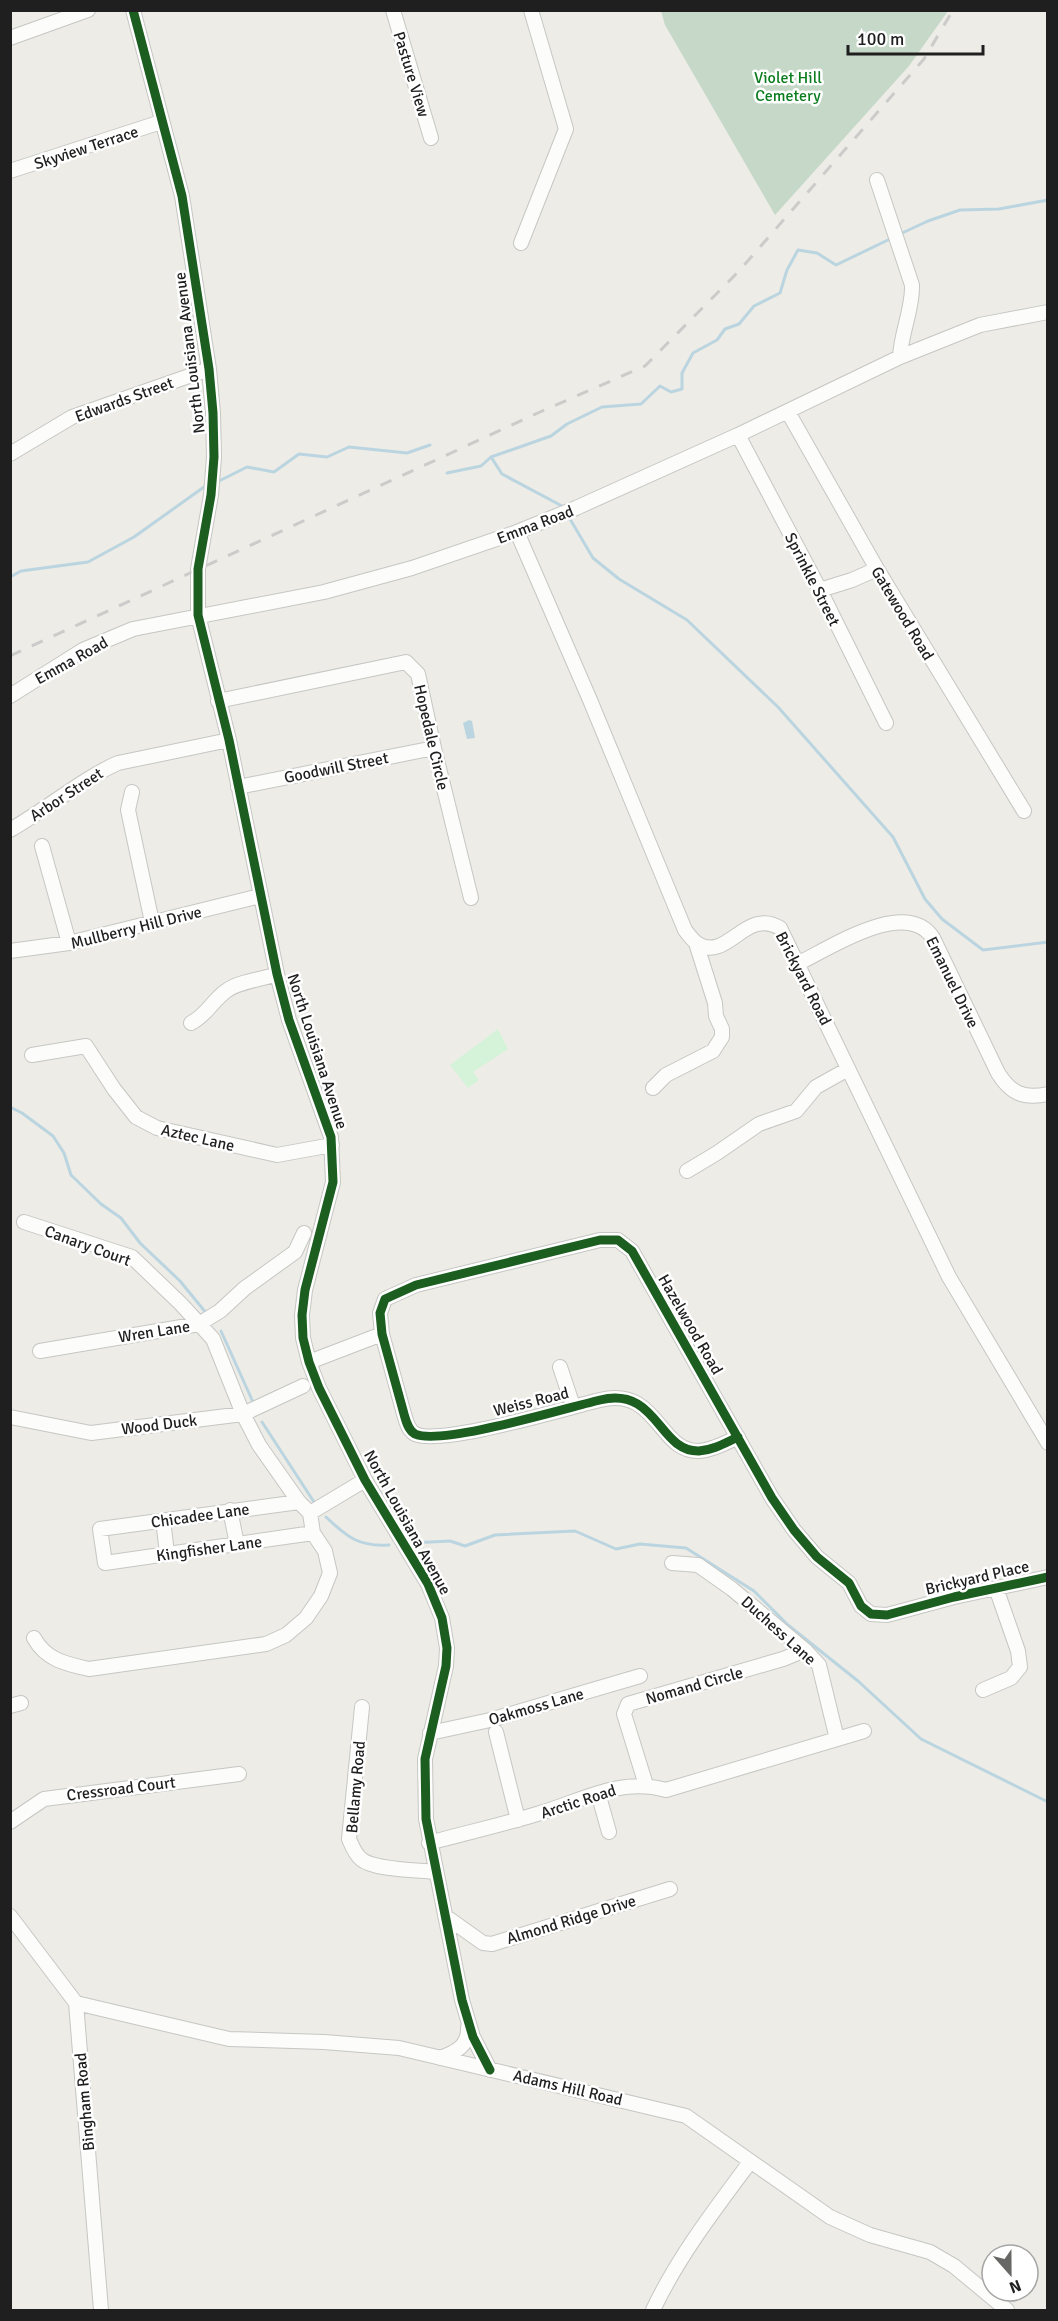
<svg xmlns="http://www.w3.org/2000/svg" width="1058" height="2321" font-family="Signika,sans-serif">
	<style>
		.cemetery { fill: #c6d8c8 }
		.park { fill: #d5f3d8 }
		.water { fill: #bbd5e0 }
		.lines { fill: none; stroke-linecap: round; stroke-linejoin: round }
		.stream { stroke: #bbd5e0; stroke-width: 3 }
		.minor-casing { stroke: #c6c6c3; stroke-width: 16 }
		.minor { stroke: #fcfcfb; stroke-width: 14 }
		.rail { stroke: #cbcbca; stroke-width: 3; stroke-dasharray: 12 12; stroke-linecap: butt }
		.cycleway-casing { stroke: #fff; stroke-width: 13 }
		.cycleway { stroke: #1b5e20; stroke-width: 9 }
		.labels { text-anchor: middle; stroke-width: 5; stroke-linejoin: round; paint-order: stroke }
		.street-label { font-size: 16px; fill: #1f1f1f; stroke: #fff }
		.park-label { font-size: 16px; fill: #0c7d1f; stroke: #fff }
	</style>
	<rect width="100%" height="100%" fill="#edece7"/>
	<path class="cemetery" d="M661,11v-1l287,1 -39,55 -134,149 -110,-190z"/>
	<path class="park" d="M498,1029l10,20 -35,23 6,8 -11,8 -18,-23z"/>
	<path class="water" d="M469,720l3,1 3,17 -8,1 -4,-16z"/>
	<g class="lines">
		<path class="stream" d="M900,234l28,-13 32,-11 39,-1 49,-9
			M491,457l11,17 60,32
			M447,473l34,-7 10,-9 60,-21 16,-12 35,-17 39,-3 19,-18 11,6 11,-3v-16l11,-20 24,-13 8,-11 14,-5 15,-18 26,-13 7,-23 11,-20 19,3 19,12 54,-26
			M219,481l28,-14 27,5 25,-18 28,3 22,-10 58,6 23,-8
			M570,519l23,39 26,21 68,41 91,87 115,130 32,62 17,20 41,31 65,-8
			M10,577l11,-6 67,-9 46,-25 70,-50
			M10,1107l12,6 31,23 11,17 7,22 30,29 20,14 19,25 40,38 27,33
			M221,1331l32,71
			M262,1422l52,80
			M326,1517c21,20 33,30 63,28
			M411,1543l39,-2 15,5 30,-11 80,-4 41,18 24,-5 46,4 68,43 34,34 70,56 63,58 127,63"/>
		<g class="minor-casing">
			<path id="minor" d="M133,10l49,186 27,173 4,44 1,44 -3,38 -13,74v46l31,125 48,234 12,46 42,117 2,45 -28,108 -3,25 1,23 6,24 10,26 46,92 63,104 14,34 5,30 -1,18 -21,93 1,60 36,181 11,37 17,33
				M393,10l38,128
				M10,38l78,-28
				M10,171l151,-49
				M877,180l35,105c1,24 -11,47 -12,72
				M521,243l45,-114 -35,-119
				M788,412l89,157 147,242
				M738,435l82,155 66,133
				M10,454l62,-37 137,-48
				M517,532l73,168 95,230c4,5 8,11 13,14 29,18 48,-37 82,-16l169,349 99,166
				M820,590l32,-10 25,-11
				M10,696l73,-46 50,-21 191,-37 88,-24 105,-36 59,-24 162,-73 162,-78 80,-32 68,-13
				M218,701l188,-39 12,12 16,74 37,150
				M238,787l196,-39
				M132,792l-4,18 24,112
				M10,830c37,-21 72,-51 108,-67l111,-23
				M42,846l27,97
				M10,951l59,-8 191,-47
				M799,963c31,-15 107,-66 134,-25l65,135c13,21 26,26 50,21
				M191,1023c17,-9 20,-21 35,-32 13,-10 35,-11 51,-17
				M32,1055l54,-9 28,43 22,28 21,11 120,27 55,-10
				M653,1088l13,-13 47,-24 9,-14v-8l-6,-13 -1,-13 -19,-60
				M687,1171l30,-18 42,-29 37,-13 20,-24 32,-18
				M24,1222l108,35 49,47 32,35 30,75 16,31 40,57 11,11 3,20 12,18 5,22 -9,23 -15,22 -20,17 -20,9 -177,25c-23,-5 -43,-9 -55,-31
				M40,1351l159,-27 21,-13 25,-23 50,-36 9,-19
				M309,1362l73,-28
				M560,1367l13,39
				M10,1417l81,16 152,-19 60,-28
				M738,1437c-13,6 -25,13 -39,14 -41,1 -41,-65 -99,-51 -34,8 -159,46 -185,34 -7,-4 -9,-13 -11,-20l-22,-80 -2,-21 5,-14 31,-14 184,-45h18l14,11 140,247 22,32 23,27 32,26 12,23 10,8 16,1 67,-18 94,-20
				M299,1502l-199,27 5,34 208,-30
				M230,1510l7,34
				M310,1513l55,-33
				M163,1520l4,33
				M672,1563l26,2 34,24 73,61 14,15 18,74
				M983,1690l28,-12 9,-11 -2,-16 -22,-63
				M10,1706l11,-3
				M362,1707l-13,132c3,7 6,15 12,20 12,11 57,11 74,13
				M496,1732l22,88
				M430,1733l60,-13 150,-44
				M646,1785l-22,-71 4,-10 155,-45 22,-9
				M598,1793l11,39
				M10,1822l34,-23 195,-25
				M429,1843c36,-10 72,-18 108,-29 45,-13 82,-37 129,-24l198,-59
				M10,1916l66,87 25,307
				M445,1916l38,27 9,1 178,-55
				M76,2003l153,36 95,3 75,6 287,68 144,101 40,18 60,17 24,14 53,44
				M440,2058c16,-6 29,-12 28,-31
				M653,2310c25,-53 62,-101 97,-148"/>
		</g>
		<use href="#minor" class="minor"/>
		<path class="rail" d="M10,656l530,-244 105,-46 94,-95 185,-212 29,-49"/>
		<g class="cycleway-casing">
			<path id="cycleway" d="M133,10l49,186 27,173 4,44 1,44 -3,38 -13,74v46l31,125 48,234 12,46 42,117 2,45 -28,108 -3,25 1,23 6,24 10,26 46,92 63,104 14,34 5,30 -1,18 -21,93 1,60 36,181 11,37 17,33
				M738,1437c-13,6 -25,13 -39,14 -41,1 -41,-65 -99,-51 -34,8 -159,46 -185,34 -7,-4 -9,-13 -11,-20l-22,-80 -2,-21 5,-14 31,-14 184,-45h18l14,11 140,247 22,32 23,27 32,26 12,23 10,8 16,1 67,-18 94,-20"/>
		</g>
		<use href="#cycleway" class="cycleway"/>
	</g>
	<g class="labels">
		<g class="street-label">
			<text transform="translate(412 74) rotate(73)" y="6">Pasture View</text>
			<text transform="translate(86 147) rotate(-18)" y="6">Skyview Terrace</text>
			<text transform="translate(189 353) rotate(-97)" y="6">North Louisiana Avenue</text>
			<text transform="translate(124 399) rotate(-20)" y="6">Edwards Street</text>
			<text transform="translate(535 524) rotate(-21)" y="6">Emma Road</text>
			<text transform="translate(813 579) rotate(63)" y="6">Sprinkle Street</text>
			<text transform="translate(903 613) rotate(59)" y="6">Gatewood Road</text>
			<text transform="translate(71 660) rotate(-29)" y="6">Emma Road</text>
			<text transform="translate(432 737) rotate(77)" y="6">Hopedale Circle</text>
			<text transform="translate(336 767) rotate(-11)" y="6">Goodwill Street</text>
			<text transform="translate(66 794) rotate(-33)" y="6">Arbor Street</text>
			<text transform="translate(136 927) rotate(-14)" y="6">Mullberry Hill Drive</text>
			<text transform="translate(804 978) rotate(63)" y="6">Brickyard Road</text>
			<text transform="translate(953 982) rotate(64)" y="6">Emanuel Drive</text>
			<text transform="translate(318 1051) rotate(72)" y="6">North Louisiana Avenue</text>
			<text transform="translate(198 1137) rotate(13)" y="6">Aztec Lane</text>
			<text transform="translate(88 1245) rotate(20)" y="6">Canary Court</text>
			<text transform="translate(691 1324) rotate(60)" y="6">Hazelwood Road</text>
			<text transform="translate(154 1331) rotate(-9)" y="6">Wren Lane</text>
			<text transform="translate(531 1401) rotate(-14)" y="6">Weiss Road</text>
			<text transform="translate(159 1424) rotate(-7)" y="6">Wood Duck</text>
			<text transform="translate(200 1515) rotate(-8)" y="6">Chicadee Lane</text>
			<text transform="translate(408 1522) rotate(61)" y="6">North Louisiana Avenue</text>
			<text transform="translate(209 1548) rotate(-8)" y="6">Kingfisher Lane</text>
			<text transform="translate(977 1577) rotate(-13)" y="6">Brickyard Place</text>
			<text transform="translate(779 1630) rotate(42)" y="6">Duchess Lane</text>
			<text transform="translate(694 1685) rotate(-16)" y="6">Nomand Circle</text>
			<text transform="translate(536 1706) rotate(-16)" y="6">Oakmoss Lane</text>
			<text transform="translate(355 1787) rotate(-85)" y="6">Bellamy Road</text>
			<text transform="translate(121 1788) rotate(-7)" y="6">Cressroad Court</text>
			<text transform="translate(578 1801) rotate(-18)" y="6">Arctic Road</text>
			<text transform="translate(571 1919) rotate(-17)" y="6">Almond Ridge Drive</text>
			<text transform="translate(568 2087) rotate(13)" y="6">Adams Hill Road</text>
			<text transform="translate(84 2102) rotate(-95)" y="6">Bingham Road</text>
		</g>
		<g class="park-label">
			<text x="788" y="83">Violet Hill<tspan x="788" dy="18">Cemetery</tspan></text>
		</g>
	</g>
	<rect width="1058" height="2321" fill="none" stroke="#1f1f1f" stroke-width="24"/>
	<g transform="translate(1010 2273) rotate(159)"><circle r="28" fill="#ffffff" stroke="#a5a5a5" stroke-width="1.5"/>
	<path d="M0-4.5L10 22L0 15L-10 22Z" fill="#676765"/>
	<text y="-9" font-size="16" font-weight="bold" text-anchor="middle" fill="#1f1f1f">N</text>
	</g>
	<path d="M848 45v9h135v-9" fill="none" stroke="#1f1f1f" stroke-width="3"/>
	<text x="857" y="45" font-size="18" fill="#1f1f1f" stroke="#ffffff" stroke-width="4.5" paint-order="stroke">100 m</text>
</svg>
